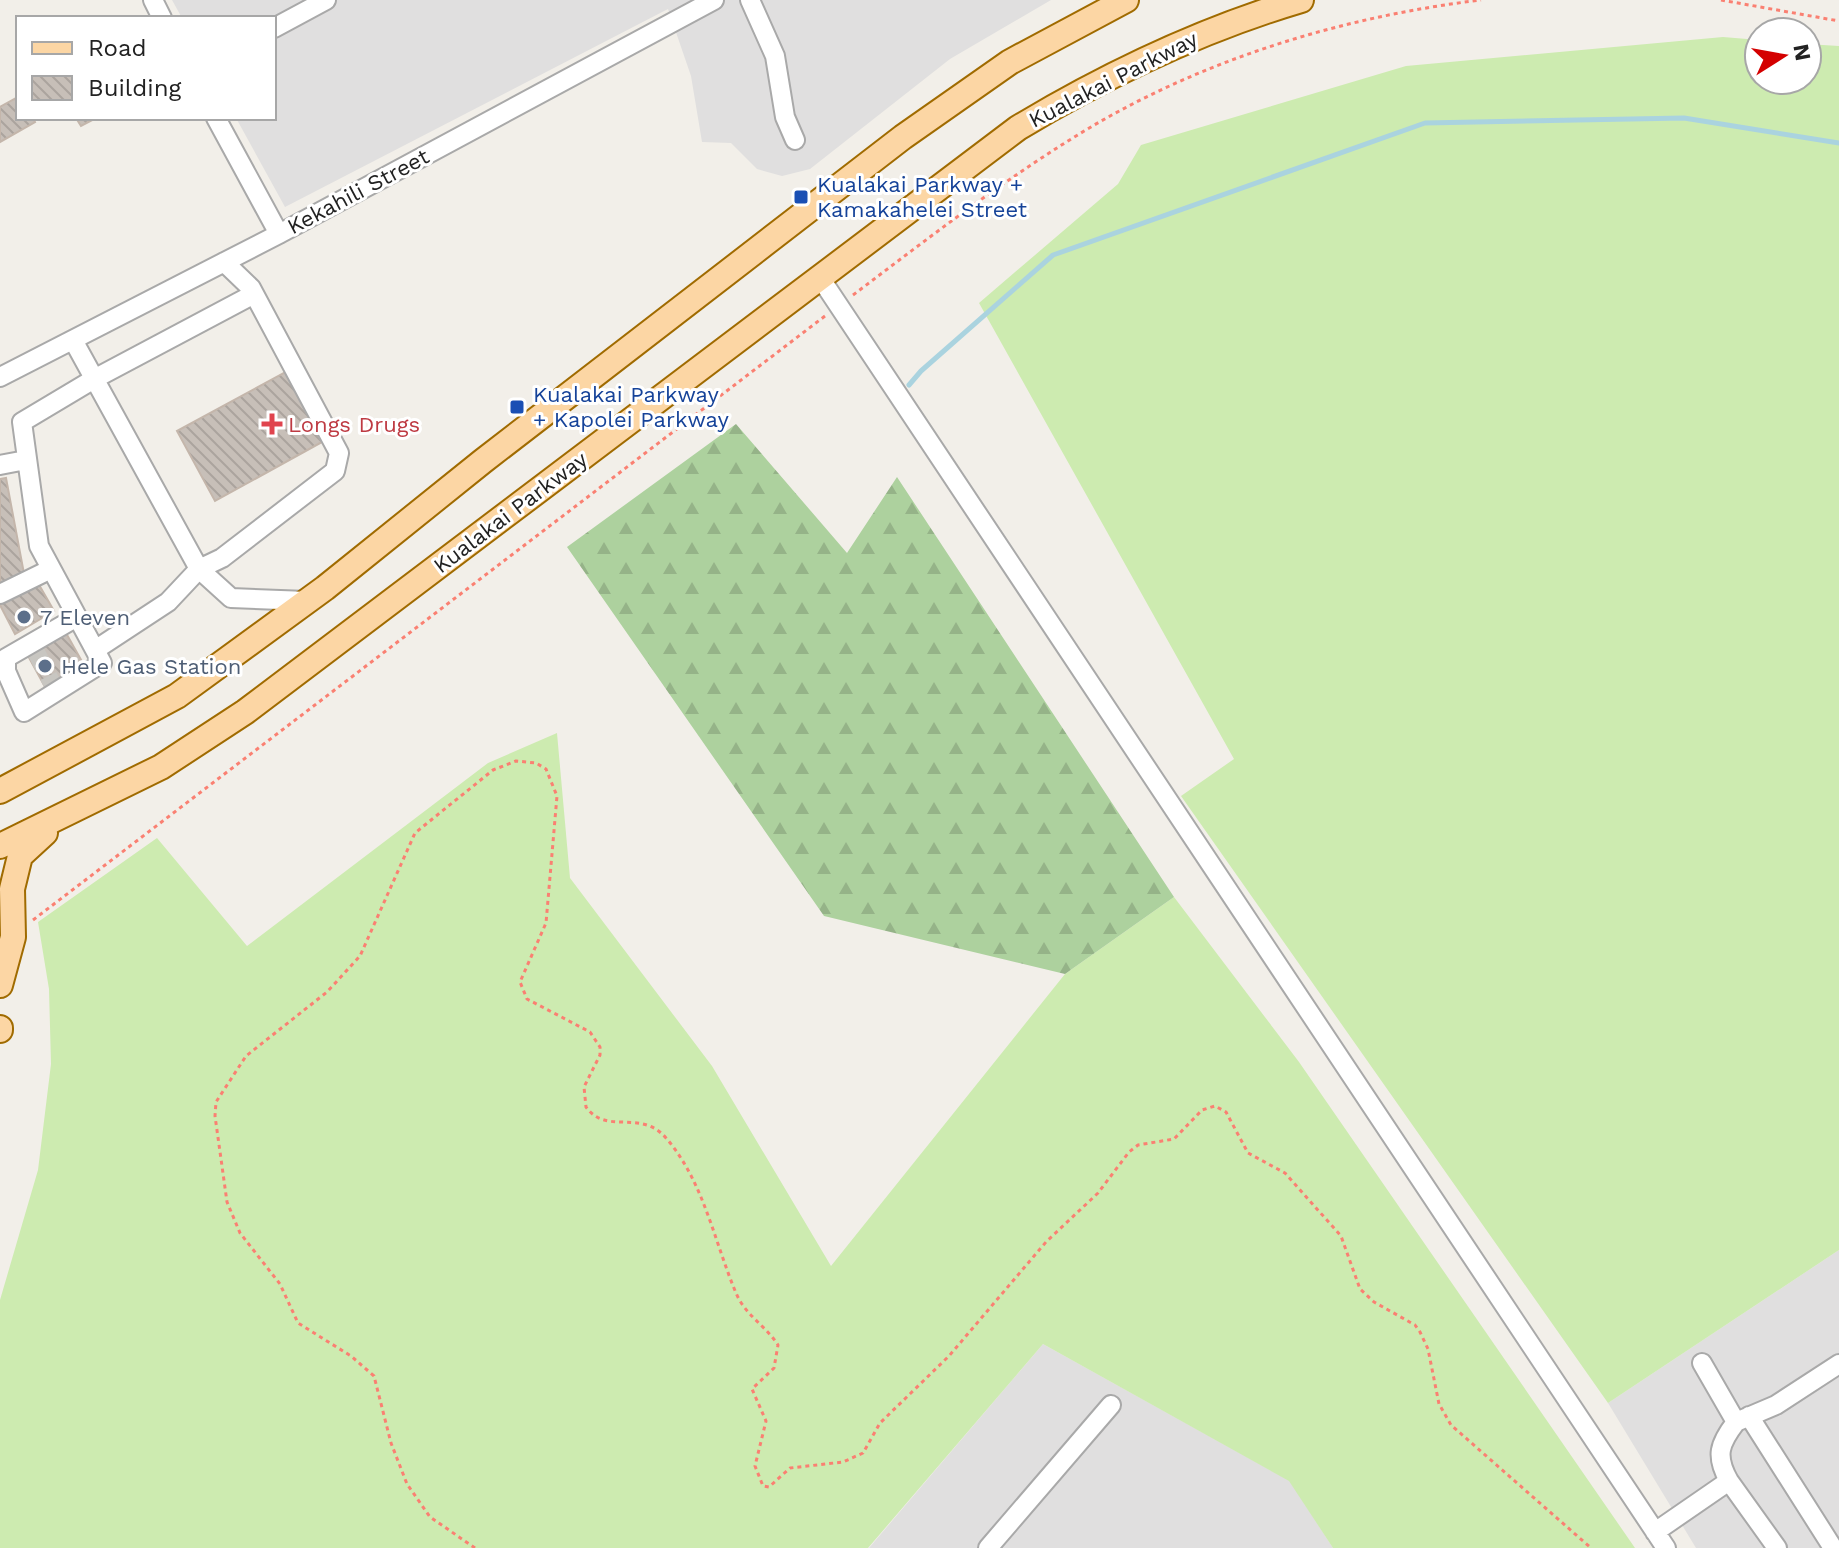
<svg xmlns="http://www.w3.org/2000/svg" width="1839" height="1548" font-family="'Work Sans',sans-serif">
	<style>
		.residential { fill: #e0dfdf }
		.grass { fill: #cdebb0 }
		.forest { fill: url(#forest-firs) }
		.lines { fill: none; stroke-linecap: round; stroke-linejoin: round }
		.stream { stroke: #aad3df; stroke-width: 5 }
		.building { fill: url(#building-back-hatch); stroke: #c4b6ab; stroke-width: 2 }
		.minor-tunnel { stroke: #c8c6c1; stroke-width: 18; stroke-dasharray: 18 9; stroke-linecap: butt }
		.minor-casing { stroke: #a9a9a9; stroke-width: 22 }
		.major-casing { stroke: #a06b00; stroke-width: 28 }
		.path { stroke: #fa8072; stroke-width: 3; stroke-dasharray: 4 4; stroke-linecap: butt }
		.minor { stroke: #fff; stroke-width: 18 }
		.major { stroke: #fcd6a4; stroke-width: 24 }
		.transit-dot { fill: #1a4fb4; stroke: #fff; stroke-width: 3 }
		.health-dot { fill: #e0444e; stroke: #fff; stroke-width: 3 }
		.service-dot { fill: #5c6f8a; stroke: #fff; stroke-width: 3 }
		.labels { text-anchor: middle; stroke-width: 6; stroke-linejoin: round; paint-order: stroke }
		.street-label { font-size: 22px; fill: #222; stroke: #fff }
		.transit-label { font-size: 22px; fill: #164399; stroke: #fff; text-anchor: start }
		.health-label { font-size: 22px; fill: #be3a42; stroke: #fff; text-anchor: start }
		.service-label { font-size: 22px; fill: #4e5e75; stroke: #fff; text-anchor: start }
	</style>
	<defs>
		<pattern id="forest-firs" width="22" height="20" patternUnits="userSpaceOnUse" patternTransform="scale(2)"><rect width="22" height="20" fill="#add19e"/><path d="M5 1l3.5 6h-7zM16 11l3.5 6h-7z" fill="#95b388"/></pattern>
		<pattern id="building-back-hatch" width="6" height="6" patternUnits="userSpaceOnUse" patternTransform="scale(2)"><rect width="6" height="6" fill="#c7bfb8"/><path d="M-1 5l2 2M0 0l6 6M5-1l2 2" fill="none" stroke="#aba49e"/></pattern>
	</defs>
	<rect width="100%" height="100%" fill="#f2efe9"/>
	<path class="residential" d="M172,0h879l-101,59 -140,110 -28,7 -25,-7 -26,-26 -29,-1 -11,-66 -23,-67 -383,198 -49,-89h38v-100h-92z
		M1839,1250v298h-143l-88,-145z
		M1043,1344l247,137 43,67h-464z"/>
	<path class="grass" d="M1723,37l36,3v40h48v-36l32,2v1204l-231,153 -427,-607 53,-37 -255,-456 139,-119 23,-39 265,-79z
		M557,733l13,145 142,188 119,200 234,-292 109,-77 125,165 336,486h-302l-44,-67 -246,-137 -175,204h-868v-248l38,-130 13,-106 -2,-75 -11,-67 119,-84 90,108 241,-183z"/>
	<path class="forest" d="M736,424l111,129 50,-76 277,420 -109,77 -241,-58 -257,-369z"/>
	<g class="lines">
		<path class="stream" d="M909,385l12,-14 132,-116 372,-132 259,-5 155,25"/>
	</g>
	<path class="building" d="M18,97v21h15l2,4 -35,20v-35z
		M76,118h20l-15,8z
		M291,369l10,19 -6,3 27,51 -107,59 -38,-70z
		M6,478l19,101 -25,4v-104z
		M38,583l16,28 -39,23 -15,-29z
		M66,633l18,32 -39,22 -18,-33z"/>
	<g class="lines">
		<path class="minor-tunnel" d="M36,652l17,33"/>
		<g class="minor-casing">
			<path id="minor" d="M153,0l9,18
				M750,0l25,56 10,61 10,23
				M274,28l52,-28
				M216,118l63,116
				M819,276l847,1272
				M73,340l126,229 23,-11 113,-87 4,-18 -88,-165 -27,-26
				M0,377l279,-143 435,-234
				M0,465l26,-5
				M0,594l51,-25
				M77,617l-71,41v13l18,41 78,-49 -63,-117 -17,-124 72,-43 160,-85
				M95,650l73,-48 31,-33 32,29 76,3
				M1702,1363l34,59 40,-17 63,-41
				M1749,1416l84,132
				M1729,1481l48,67
				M1655,1532l74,-51c-14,-25 -10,-37 7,-59
				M988,1548l123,-143"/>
		</g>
		<g class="major-casing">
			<path id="major" d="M0,791l177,-95 148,-108 158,-127 420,-324 107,-75 116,-62
				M0,846l161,-79 84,-55 773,-584c90,-54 182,-98 283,-128
				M0,985l13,-48 -1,-48 8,-33 25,-23
				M0,1028v2"/>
		</g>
		<path class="path" d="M1721,0l118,21
			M853,295c73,-55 145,-111 223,-159 121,-75 264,-119 405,-136
			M33,920l792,-604
			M475,1548l-45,-31 -23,-33 -16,-41 -17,-67 -23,-20 -53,-33 -18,-39 -40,-51 -13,-31 -12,-86 1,-14 30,-46 81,-64 33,-36 55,-123 78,-63 23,-9 20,2 10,6 11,27 -11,127 -26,59 7,17 63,33 10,15v8l-16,32 2,20c21,29 54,1 80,31 38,44 48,103 70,155 9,22 30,33 42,52l-4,23 -22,21 14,32 -11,45 8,20 6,1 21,-19 53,-6 20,-9 17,-30 69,-67 97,-114 52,-49 31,-41 9,-7 36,-6 28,-29 13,-4 11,6 22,41 37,20 56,63 19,53 14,13 41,23 5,7 8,17 11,55 12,21 140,123"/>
		<use href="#minor" class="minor"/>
		<use href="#major" class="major"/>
	</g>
	<g class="transit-dot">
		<rect x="793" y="189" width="16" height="16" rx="4"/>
		<rect x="509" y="399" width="16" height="16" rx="4"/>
	</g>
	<path class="health-dot" d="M268 412h8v8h8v8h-8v8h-8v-8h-8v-8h8z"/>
	<g class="service-dot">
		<circle cx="24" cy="617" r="8"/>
		<circle cx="45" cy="666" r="8"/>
	</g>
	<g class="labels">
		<g class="street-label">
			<text transform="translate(1113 79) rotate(-27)" y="8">Kualakai Parkway</text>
			<text transform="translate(358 191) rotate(-28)" y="8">Kekahili Street</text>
			<text transform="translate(510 512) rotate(-37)" y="8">Kualakai Parkway</text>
		</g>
		<g class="transit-label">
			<text x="817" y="192">Kualakai Parkway +<tspan x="817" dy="25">Kamakahelei Street</tspan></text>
			<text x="533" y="402">Kualakai Parkway<tspan x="533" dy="25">+ Kapolei Parkway</tspan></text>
		</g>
		<g class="health-label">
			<text x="288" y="432">Longs Drugs</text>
		</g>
		<g class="service-label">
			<text x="40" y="625">7 Eleven</text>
			<text x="61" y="674">Hele Gas Station</text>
		</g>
	</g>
	<rect x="16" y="16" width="260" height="104" fill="#ffffff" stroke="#a7a7a7" stroke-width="2"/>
	<rect x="32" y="42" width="40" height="12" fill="#fcd6a4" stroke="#a7a7a7" stroke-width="2"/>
	<text x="88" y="56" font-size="24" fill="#222222">Road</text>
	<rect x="32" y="76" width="40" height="24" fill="url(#building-back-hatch)" stroke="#a7a7a7" stroke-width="2"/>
	<text x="88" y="96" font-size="24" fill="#222222">Building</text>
	<g transform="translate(1783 56) rotate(79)"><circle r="38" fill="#ffffff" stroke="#a7a7a7" stroke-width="2"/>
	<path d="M0-6L14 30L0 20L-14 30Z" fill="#d40000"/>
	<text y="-12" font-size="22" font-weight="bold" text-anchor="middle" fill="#222222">N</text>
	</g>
</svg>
